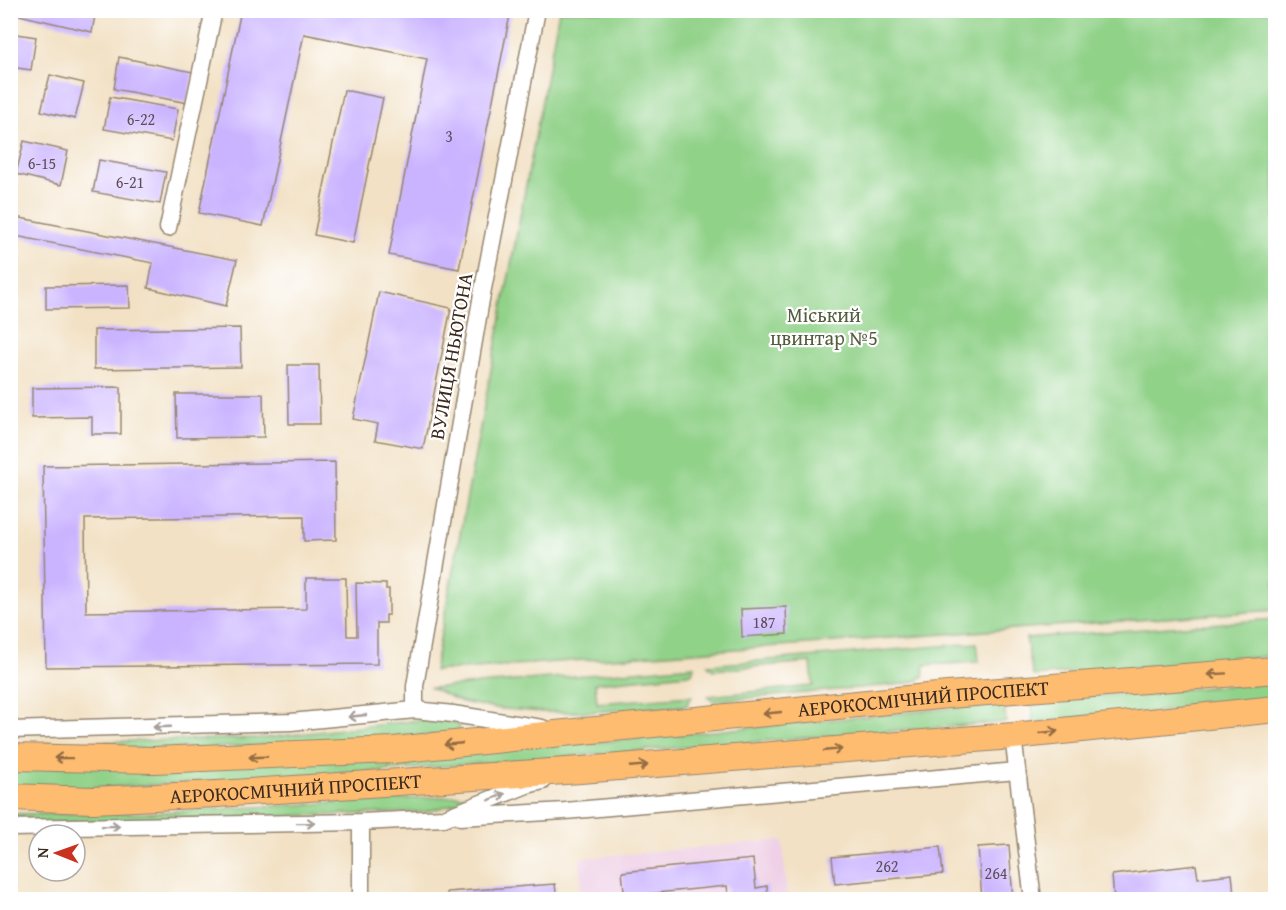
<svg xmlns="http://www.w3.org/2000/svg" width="1286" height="910" font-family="'Gentium Book Plus',serif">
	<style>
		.built { fill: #efd0e6 }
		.green { fill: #91d289; stroke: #667e54; stroke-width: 1.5 }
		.building { fill: #cab4ff }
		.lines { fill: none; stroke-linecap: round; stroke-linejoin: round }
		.minor-casing { stroke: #968671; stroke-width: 19 }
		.primary-casing { stroke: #968671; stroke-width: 28 }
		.minor { stroke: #fff; stroke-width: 16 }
		.primary { stroke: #febc70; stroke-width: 26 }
		.oneway { stroke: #936c43 }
		.oneway2 { stroke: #a79f9a }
		.labels { text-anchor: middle; stroke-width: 4.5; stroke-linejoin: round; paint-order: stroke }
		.number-label { font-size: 16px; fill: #5f4c56 }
		.park-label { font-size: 20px; fill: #555c3e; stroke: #fff }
		.street-label { font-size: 20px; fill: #3b2a1e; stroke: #fff }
	</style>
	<rect width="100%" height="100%" fill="#fff"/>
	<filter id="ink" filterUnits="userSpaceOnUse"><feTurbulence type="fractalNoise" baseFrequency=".0167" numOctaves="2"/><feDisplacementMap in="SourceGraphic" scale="12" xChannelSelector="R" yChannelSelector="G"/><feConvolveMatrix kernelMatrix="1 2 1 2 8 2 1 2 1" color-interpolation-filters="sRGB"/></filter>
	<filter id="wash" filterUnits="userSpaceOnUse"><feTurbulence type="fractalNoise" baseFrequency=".008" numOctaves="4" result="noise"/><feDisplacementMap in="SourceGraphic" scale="24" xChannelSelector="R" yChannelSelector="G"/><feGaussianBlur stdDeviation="1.35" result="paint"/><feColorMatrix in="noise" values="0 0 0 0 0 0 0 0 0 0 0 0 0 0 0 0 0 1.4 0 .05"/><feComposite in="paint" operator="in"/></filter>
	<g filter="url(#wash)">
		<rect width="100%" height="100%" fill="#f2e1c4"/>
		<path class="built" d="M783,840l4,59h-206l-1,-41z"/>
		<path class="green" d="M559,11h716v599l-841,61z
			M1275,619v37l-242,20 -7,-38z
			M977,643l2,19 -54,3 -2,11 -5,4 -15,4 -190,17 -5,-5 105,-10 -2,-24 -98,8 -5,-5z
			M694,666l-2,7 -4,1 -93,9 2,20 95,-7 -6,10 -99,6h-45l-48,-4 -32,-6 -31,-14z
			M1275,682v20l-242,20 -1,-21z
			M1004,703l2,19 -610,48 -307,19 -78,-3v-18l579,-25z
			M437,718l22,6 1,10 -249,14 -164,2v-7l217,-5z
			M475,795l-6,5 -44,12 -414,12 -1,-10 136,-1z"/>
		<g id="blocks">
			<path class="building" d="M20,10h76l-4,22 -73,-17z
				M241,10h270l-52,259 -70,-14 38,-196 -123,-25 -41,192 -64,-13z
				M10,33l26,4 -5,33 -21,-3z
				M119,57l74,15 -5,31 -74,-14z
				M50,75l34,8 -9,36 -34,-8z
				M344,90l39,8 -30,145 -39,-8z
				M110,97l68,12 -6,32 -68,-12z
				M24,141l44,10 -7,34 -45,-11z
				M99,160l67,12 -6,32 -67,-12z
				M10,216l227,44 -11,46 -78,-18 5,-25 -143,-28z
				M129,285l1,23 -84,1v-23z
				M379,292l72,16 -28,141 -48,-9 3,-16 -25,-5z
				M240,328l1,39 -147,2v-39z
				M288,365h31l1,59h-31z
				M121,387v47h-29v-17l-60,1v-30z
				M176,394h87l1,43 -87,1z
				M335,462l1,78 -32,1v-25l-219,3 1,93 220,-3v-31h40l1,58h10l-1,-53 30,1v5h3v26h-3v8h-9v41l-331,3 -3,-201z
				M786,607l1,27 -45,3 -1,-28z
				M1009,845l4,55h-31l-4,-53z
				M940,847l3,27 -108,10 -3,-27z
				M753,859l3,29 11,-2 1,14h-39l-2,-14 -81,8v6h-21l-3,-28z
				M1196,865l2,13 34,-4 2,20 -45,6h-75l-2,-25z
				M555,884l2,16h-109l-1,-8z
				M415,895v5h-26v-3z"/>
		</g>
	</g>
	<g filter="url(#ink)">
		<use href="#blocks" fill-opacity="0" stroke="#968671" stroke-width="1.5"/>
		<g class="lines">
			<g class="minor-casing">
				<path id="minor" d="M168,228l46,-218
					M415,710v-24l67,-392 55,-284
					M10,730l281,-8 124,-12 38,4 89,14
					M1013,736l20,164
					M460,817l105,-6 452,-40
					M361,822v78
					M10,828l351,-6 83,-4 83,-33 16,-4"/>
			</g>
			<g class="primary-casing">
				<g id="primary">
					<path id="s1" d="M10,757l144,3 239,-10 555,-55 328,-25"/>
					<path id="s2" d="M10,797l83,3 124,-6 364,-24 432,-34 263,-27"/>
				</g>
			</g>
			<use href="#minor" class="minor"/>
			<use href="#primary" class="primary"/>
		</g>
		<defs><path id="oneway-shaft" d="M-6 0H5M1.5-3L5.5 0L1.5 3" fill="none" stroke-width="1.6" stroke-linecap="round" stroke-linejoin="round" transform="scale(1.5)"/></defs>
		<g class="oneway">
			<use href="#oneway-shaft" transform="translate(1217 674) rotate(176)"/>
			<use href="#oneway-shaft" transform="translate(772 713) rotate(174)"/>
			<use href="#oneway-shaft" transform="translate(1049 732) rotate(-6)"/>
			<use href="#oneway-shaft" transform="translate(453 744) rotate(175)"/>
			<use href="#oneway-shaft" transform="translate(833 750) rotate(-5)"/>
			<use href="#oneway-shaft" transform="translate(258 757) rotate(178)"/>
			<use href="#oneway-shaft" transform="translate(63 758) rotate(-179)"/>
			<use href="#oneway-shaft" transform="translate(639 766) rotate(-5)"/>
		</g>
		<g class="oneway2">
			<use href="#oneway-shaft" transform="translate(357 716) rotate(174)"/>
			<use href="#oneway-shaft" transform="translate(162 727) rotate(178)"/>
			<use href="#oneway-shaft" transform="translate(497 797) rotate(-22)"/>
			<use href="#oneway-shaft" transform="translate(306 823) rotate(-1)"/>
			<use href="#oneway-shaft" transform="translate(111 826) rotate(-1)"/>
		</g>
	</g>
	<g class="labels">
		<g class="number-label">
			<text x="141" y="125">6-22</text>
			<text x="449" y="142">3</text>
			<text x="42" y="169">6-15</text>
			<text x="130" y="188">6-21</text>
			<text x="764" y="628">187</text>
			<text x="887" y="872">262</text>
			<text x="996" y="879">264</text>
		</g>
		<g class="park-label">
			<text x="824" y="322">Міський<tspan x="824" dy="23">цвинтар №5</tspan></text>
		</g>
		<g class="street-label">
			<text transform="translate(451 356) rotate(-80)" y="7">ВУЛИЦЯ НЬЮТОНА</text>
			<text dy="7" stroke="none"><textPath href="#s1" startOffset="916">АЕРОКОСМІЧНИЙ ПРОСПЕКТ</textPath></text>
			<text dy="7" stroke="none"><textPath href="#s2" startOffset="286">АЕРОКОСМІЧНИЙ ПРОСПЕКТ</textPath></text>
		</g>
	</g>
	<rect width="1286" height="910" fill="none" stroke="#fff" stroke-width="36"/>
	<g transform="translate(57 853) rotate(271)"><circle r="28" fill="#ffffff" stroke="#b1aaa5" stroke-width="1.5"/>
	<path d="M0-4.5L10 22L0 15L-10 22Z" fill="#c8321e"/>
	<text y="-9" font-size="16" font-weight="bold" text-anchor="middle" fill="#3b2a1e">N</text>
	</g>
</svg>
